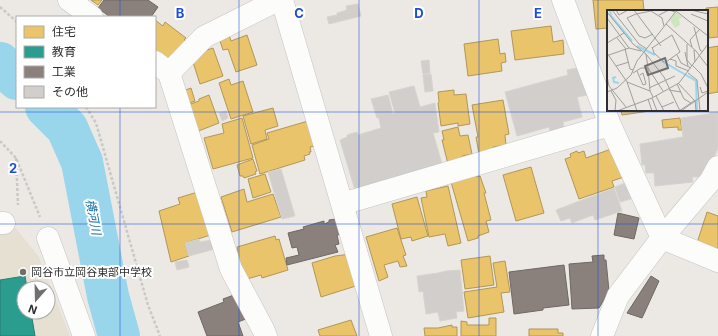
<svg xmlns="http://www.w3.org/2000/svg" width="718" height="336" font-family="Inter,'Noto Sans JP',sans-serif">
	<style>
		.education { fill: #e6e0d3; fill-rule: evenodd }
		.homes { fill: #e9c46a; stroke: #b19758 }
		.schools { fill: #2a9d8f; stroke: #2b7c72 }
		.industry { fill: #8a817c; stroke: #6e6865 }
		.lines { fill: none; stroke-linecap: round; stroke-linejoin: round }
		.river { stroke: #99d6ec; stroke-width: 42 }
		.building { fill: #d1cecb; stroke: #d7d4d0 }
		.minor-casing { stroke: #c5c4c5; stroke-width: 23 }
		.path { stroke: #c9c9c8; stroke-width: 2.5; stroke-dasharray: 3 2; stroke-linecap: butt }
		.minor { stroke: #fcfcfb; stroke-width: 22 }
		.grid { fill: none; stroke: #1d4ed8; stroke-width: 1; stroke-opacity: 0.55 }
		.poi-dot { fill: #706f6e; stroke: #fff; stroke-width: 1.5 }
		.labels { text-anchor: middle; stroke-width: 4; stroke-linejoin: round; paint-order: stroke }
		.poi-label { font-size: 11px; fill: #2e2e2e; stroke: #fff; text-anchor: start }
		.water-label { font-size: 12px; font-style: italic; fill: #0d6fa3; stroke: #fff }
		.inset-river { fill: none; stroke: #99d6ec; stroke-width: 2 }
		.inset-road { fill: none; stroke: #a09e9b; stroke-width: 1 }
		.view { fill: #706f6e; fill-opacity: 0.15; stroke: #706f6e; stroke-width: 2 }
		.inset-edge { fill: none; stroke: #2e2e2e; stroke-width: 2 }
		.grid-label { font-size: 13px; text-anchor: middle; font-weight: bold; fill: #1d4ed8; stroke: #fff; stroke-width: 4; stroke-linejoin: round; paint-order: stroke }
	</style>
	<rect width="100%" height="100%" fill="#ece8e4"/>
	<path class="education" d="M14,226l25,31 31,79h-70v-107zM24,288h24v24h-24z"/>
	<path class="homes" d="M91,0h11l-4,5z
		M593,0h50l1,11h-36v17l-12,1z
		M718,7v30l-9,1 -2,-27h-1v-3z
		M155,20l8,6 2,-4 21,16 -2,2 3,2 -19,25 -13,-10z
		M551,26l2,16 10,-2 1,14 -49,6 -4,-29z
		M229,35l2,6 16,-6 10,30 -21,7 -8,-23 -5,1 -4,-12z
		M498,39l2,15 5,-1 1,9 -5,1 1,8 -34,5 -4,-32z
		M718,46v46l-11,2v-46z
		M213,48l10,28 -23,8 -8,-25v-4z
		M229,79l2,6 12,-4 10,31 -22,7 -12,-36z
		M191,88l4,13 -8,3 -4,-13z
		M454,90v5l12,-1 4,30 -12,2v-3l-17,3 -3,-23 1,-1 -1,-10z
		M209,95l10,28 -23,9 -8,-27 11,-4v-2z
		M503,100l6,34 -4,1 1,10 -13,2 1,5 -15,2 -3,-17h2l-6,-32z
		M273,108l5,18 -13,4 2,9 -16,5 -8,-28z
		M621,110h36l-35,5z
		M242,118l11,40 -40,11 -9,-31 20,-5 -2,-9z
		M680,118l2,12h-4v-3l-15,1 -1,-8z
		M308,121l8,25 -6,1 1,5h-2l1,2 -6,2 1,4 -45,14 -8,-29 17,-6 -2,-6z
		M458,127l2,9 8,-1 4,19 -10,2 1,5 -15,3 -6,-24h2l-2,-9z
		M614,148l10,29 -12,4 2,6 -35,12 -14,-40 6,-2 -1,-3 7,-3 1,2 6,-2 2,7z
		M253,159l4,12 -2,1 1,2 -12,4 -1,-2h-3l-3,-11z
		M531,167l13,46 -28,8 -13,-46z
		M265,174l6,18 -18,6 -5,-19z
		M476,175l1,2 3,-1 6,17h-2l7,27 -5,1 3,11 -11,4v2l-10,3 -17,-59z
		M448,186l13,57 -13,3 -3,-12 -16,3 -8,-39 6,-1 -1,-6z
		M244,189l3,13 26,-8 8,23 -49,15 -11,-35z
		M201,191l16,42 -32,10 4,13 -18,6 -12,-51 21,-7 -2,-6z
		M417,197l11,39 -16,5 -1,-4 -10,2 -9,-35z
		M707,212l11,4v33l-21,-6z
		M397,228l9,27 -3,1 4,10 -7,1 -2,-6 -14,4 4,12 -9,4 -13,-44z
		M275,236l1,4 3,-1 9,31 -26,8 -1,-3 -14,4 -11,-27h2l-1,-5z
		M351,254l8,31 -38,12 -9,-34 23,-7z
		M490,256l4,29 -29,4 -4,-29z
		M505,261l5,31 -9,1 3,19 -36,6 -4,-26 33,-5 -4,-24z
		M489,318h7v18h-35v-15l6,1v3h22z
		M351,320l6,16h-37l-2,-6z
		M452,325v2h5v9h-32l-1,-8h14z
		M529,329h29v4h5v3h-34z"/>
	<path class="schools" d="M25,276l2,12h-3v24h7l4,24h-35v-56z"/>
	<path class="industry" d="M104,0h44l10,7 -7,10h-41l-12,-9z
		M618,213l21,5 -5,21 -20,-4z
		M336,219l7,15 -6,1 2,9 -4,1 3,7 -51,13 -1,-7 13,-3 -2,-8 -5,1 -4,-15 16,-4 -1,-2 21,-6v3l5,-2v-2z
		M604,255v5h2l3,31 -10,17 -27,1 -3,-45 24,-2 -1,-6z
		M564,265l5,40 -26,3v2l-29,4 -5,-42z
		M651,276l8,5 -17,37 -15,-5z
		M242,292l9,25 -13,5 5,14h-36l-9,-24 26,-10 -1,-3z"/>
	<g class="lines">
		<path class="river" d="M0,63l17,16
			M46,107l21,21 15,34 26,134 11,40"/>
	</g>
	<path class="building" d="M358,4l3,12 -32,8 -2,-7 10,-2v-2l10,-3 -1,-4z
		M429,60l1,13 -7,1 -2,-13z
		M582,67l10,27 -15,3 5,20 -19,5 1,6 -14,4 -1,-5 -32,9 -12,-44 63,-17 -1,-5z
		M431,74l2,17 -8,1 -2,-17z
		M414,86l6,21 15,-4 4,29 -6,1 9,31 -87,26 -15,-50 7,-3v-2l10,-3 1,3 23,-7 -2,-10h-2l-6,-19 17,-4 5,19 2,-1 -6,-21z
		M226,111l2,7 -6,3 -3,-8z
		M718,112v36l-4,10 -12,19h-10l1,5 -38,4 -1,-13h-8l-1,-8h-3l-2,-21 43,-7 -2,-19 28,-4v-1z
		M281,169l14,47 -13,3 -14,-47z
		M625,183l6,16 -11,3 -5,-15z
		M614,188l8,23 -27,9 -2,-5 -21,8 -2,-5 -9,3 -5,-11z
		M199,239l1,3 12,-2 3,9 -26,7 -4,-13z
		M187,260l2,7 -12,3 -2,-8z
		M460,270l4,41 -8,1 1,6 -17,3 -2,-9 -12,2 -3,-23 -4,1 -2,-16 21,-3 8,-2z"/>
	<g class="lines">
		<g class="minor-casing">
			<path id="minor" d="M69,0l23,17
				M282,0l60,204 39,132
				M563,0l47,125 52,113 -44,58 -16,40
				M155,62l14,11 62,196 32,60 3,7
				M169,73l35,-36 74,-37
				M718,167l-7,13 -49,58 56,23
				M342,204l268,-79
				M0,223h4
				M48,238l36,98"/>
		</g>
		<path class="path" d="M0,7l17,15
			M86,107l10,16 52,182 12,31
			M0,141l16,17 24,59
			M16,158l2,47"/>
		<use href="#minor" class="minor"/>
	</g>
	<path class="grid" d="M120,0v17M239,0v336M359,0v336M479,0v336M598,0v336M120,107v229M0,112h718M0,224h718"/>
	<circle class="poi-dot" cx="23" cy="272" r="4"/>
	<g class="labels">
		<g class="poi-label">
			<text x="31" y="276">岡谷市立岡谷東部中学校</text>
		</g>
		<g class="water-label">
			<text transform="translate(93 217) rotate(79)" y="4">横河川</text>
		</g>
	</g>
	<g transform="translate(607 10)">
		<rect width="101" height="101" fill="#ece8e4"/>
		<path d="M69,2l6,5 -3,2 1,6 -5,3 -5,-8z" fill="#cee6be"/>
		<path class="inset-river" d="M3,0l1,6 21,25M30,36l18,9M55,51l34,20 1,30M9,67l-3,1 1,4 5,1"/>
		<path class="inset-road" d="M5,0l27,34 8,5M9,0l3,5 9,-5M27,0l27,36M84,0l17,4M69,1l32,25M0,2l26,32 13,10 2,14 15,23M29,4l-9,4 12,18 6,2 8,-4M29,4l15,-3 11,7 2,8M84,4l17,7M52,5l10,-5 6,2M0,8l22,30M59,14l30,27 12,16M87,17l6,23 3,2M101,25v-14M10,28l9,11M0,33l17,-10M80,34v16l5,6M45,37l2,6 10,9M85,37l-2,-7 9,-10M45,38l20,-13 8,17 -14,10M18,39l5,20 3,1M87,40l1,12M78,42l3,14M0,43l20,29 23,9M39,44l18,23 16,34M2,45l20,-7 12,3M70,45l4,8 10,5M63,49l6,2v5l13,5M85,55l9,9 7,14M9,56l13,-4M30,61l6,14 3,-1 -3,-11 -3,2M26,63l8,-5h7l2,23 3,6M81,63l9,7 3,31M0,66l2,10 17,21M20,72l10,29M71,73l16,17M70,74l7,15 7,4 4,-3 1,11M93,77l2,6 6,-2M42,78l26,-12M62,80l12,2M4,81l5,9 -1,11M0,82l10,-4 14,-13 6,-14 40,-51M49,86l8,15M45,88l5,13M41,89l4,12M55,97l12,-5M10,101l35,-13 27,-15 29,-39M72,101l12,-8M74,101l27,-19M76,101h13"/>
		<path class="view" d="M58,48l3,10 -20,7 -3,-9z"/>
		<rect width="101" height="101" class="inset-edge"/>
	</g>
	<g class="grid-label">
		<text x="180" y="18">B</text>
		<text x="299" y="18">C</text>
		<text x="419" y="18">D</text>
		<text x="538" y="18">E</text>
		<text x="13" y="173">2</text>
	</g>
	<rect x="16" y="16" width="140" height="92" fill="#ffffff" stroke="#ababab"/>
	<rect x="24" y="26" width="20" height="12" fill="#e9c46a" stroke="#ababab"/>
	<text x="52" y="36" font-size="12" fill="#2e2e2e">住宅</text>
	<rect x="24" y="46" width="20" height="12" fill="#2a9d8f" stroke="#ababab"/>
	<text x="52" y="56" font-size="12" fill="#2e2e2e">教育</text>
	<rect x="24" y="66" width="20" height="12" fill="#8a817c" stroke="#ababab"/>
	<text x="52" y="76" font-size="12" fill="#2e2e2e">工業</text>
	<rect x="24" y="86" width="20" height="12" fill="#d1cecb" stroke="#ababab"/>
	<text x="52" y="96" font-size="12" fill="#2e2e2e">その他</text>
	<g transform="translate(36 300) rotate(200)"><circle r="19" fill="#ffffff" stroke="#ababab"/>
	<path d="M0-3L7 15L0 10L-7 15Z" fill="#706f6e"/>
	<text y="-6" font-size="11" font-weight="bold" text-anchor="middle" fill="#2e2e2e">N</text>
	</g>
</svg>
